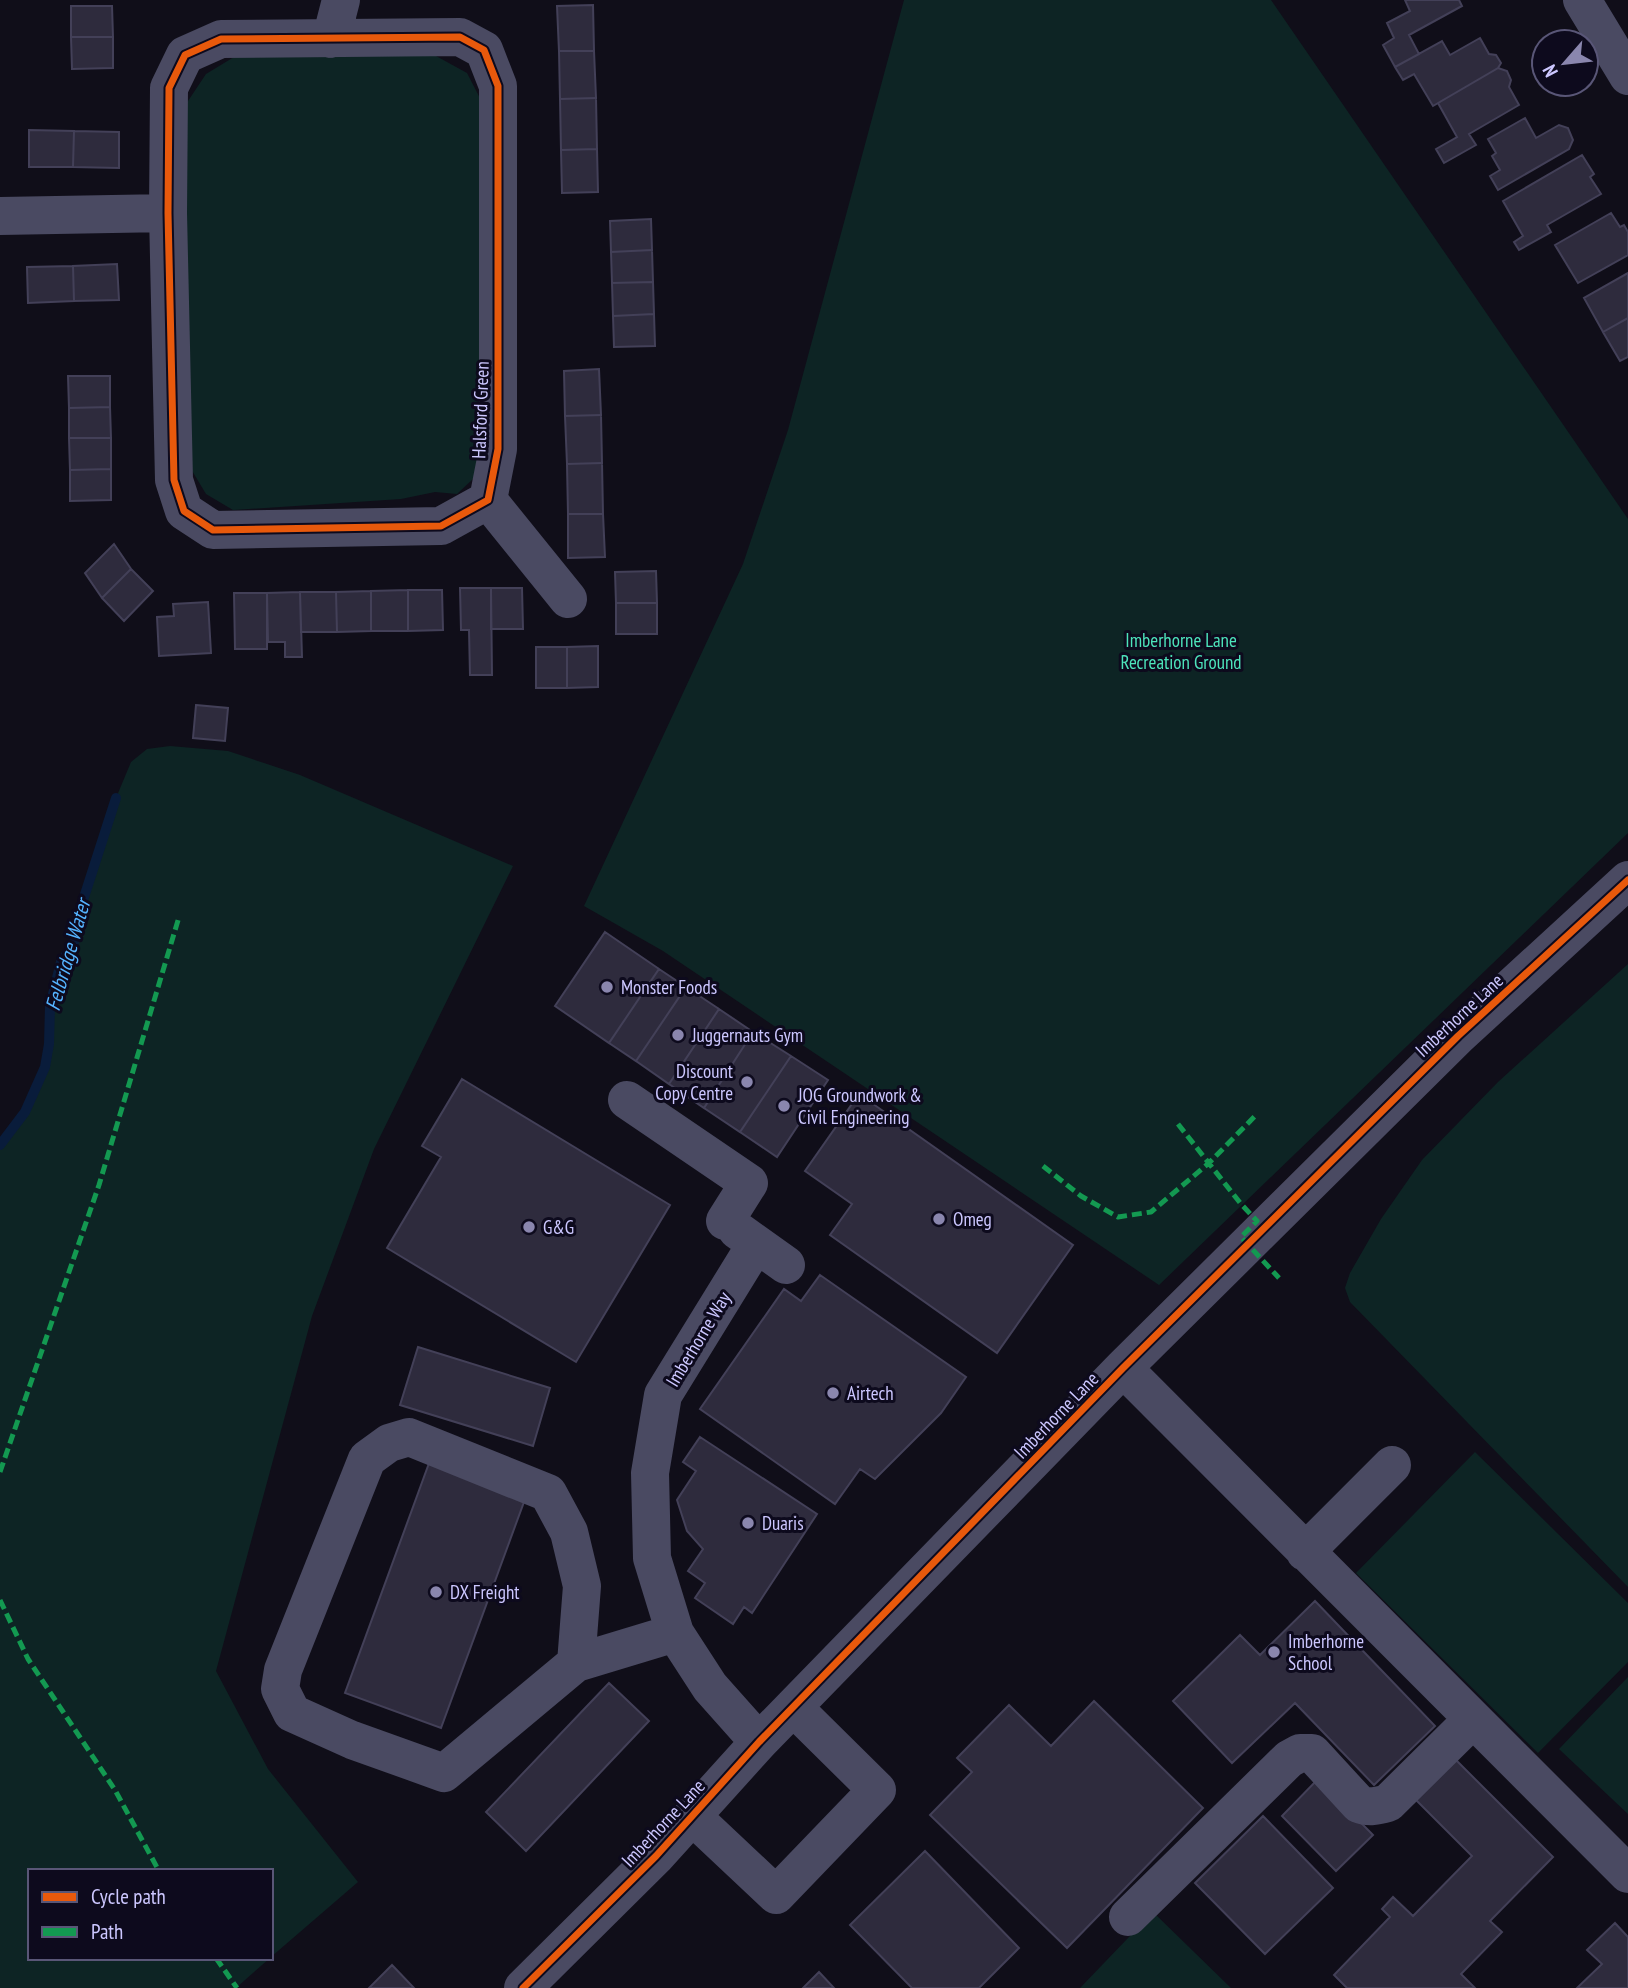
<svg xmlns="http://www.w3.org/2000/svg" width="1628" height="1988" font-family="'PT Sans Narrow',sans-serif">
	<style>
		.green { fill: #0d2424 }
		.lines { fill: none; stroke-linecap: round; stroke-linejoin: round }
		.stream { stroke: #091c3b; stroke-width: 10 }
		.building { fill: #2e2b3d; stroke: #434058; stroke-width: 2 }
		.minor { stroke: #4a4a62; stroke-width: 38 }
		.quiet { stroke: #139951; stroke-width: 5; stroke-dasharray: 10 5; stroke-linecap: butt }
		.cycleway-casing { stroke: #0d0a1d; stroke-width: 11 }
		.cycleway { stroke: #e8590c; stroke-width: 7 }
		.poi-dot { fill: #8a86ae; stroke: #0d0a1d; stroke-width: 2.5 }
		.labels { text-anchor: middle; stroke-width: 6; stroke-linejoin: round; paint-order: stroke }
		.street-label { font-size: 19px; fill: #ccc7ff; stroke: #0d0a1d }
		.park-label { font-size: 19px; fill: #4de4bb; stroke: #0d0a1d }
		.poi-label { font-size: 19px; fill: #ccc7ff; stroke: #0d0a1d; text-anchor: start }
		.water-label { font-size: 21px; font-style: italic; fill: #55b3ff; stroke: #0d0a1d }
	</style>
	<rect width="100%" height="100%" fill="#100e19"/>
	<path class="green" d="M904,0h367l357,519v314l-469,452 -496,-334 -79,-45 159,-342 45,-134z
		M427,51l40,22 17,33v349l-10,23 -17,16 -22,-2 -34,7 -168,11 -27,-16 -21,-35 1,-355 20,-30 28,-17z
		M170,746l58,5 72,24 213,91 -139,283 -62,167 -96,355 52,98 90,113 -87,75v-86h-241v87h240l-34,30h-236v-843l25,-33 20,-45 4,-23 1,-38 11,-44 11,-16 5,-10v-17l39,-121 15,-36 16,-13z
		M1628,964v623l-278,-285 -5,-14 5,-15 31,-54 41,-59 76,-78z
		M1475,1452l153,151v59l-90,91 -182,-180z
		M1628,1677v137l-69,-65z
		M1153,1912l78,76h-151z"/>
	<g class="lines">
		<path class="stream" d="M0,1145l25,-33 20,-45 4,-23 1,-38 11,-44 11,-16 5,-10v-17l39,-121"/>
	</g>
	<path class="building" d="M1405,0h54l3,6 -53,29 10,19 -24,13 -12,-22 11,-7 -7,-15 23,-12z
		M593,5l1,46h-35l-2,-45z
		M71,6h41l1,31h-42z
		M71,37h42v31l-41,1z
		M1480,38l9,16 7,1 5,8 -3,5 -65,38 -19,-32 -11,6 -8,-13 47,-26 8,14z
		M559,51h35l2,47 -36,1z
		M1498,68l9,3 4,9 -2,7 10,18 -50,29 7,11 -32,18 -8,-14 21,-12 -19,-34z
		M596,98l1,51 -36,1 -1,-51z
		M1525,118l11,20 23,-13 9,3 5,12 -4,9 -71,41 -8,-14 10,-6 -8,-14 4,-3 -8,-14z
		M29,130l45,1 -1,36h-44z
		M74,131l45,1v36l-46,-1z
		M597,149l1,43 -36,1 -1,-43z
		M1582,155l12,19 -4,3 11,17 -54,31 4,7 -32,18 -5,-8 9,-6 -20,-35z
		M1611,213l9,14 4,-2 4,7v23l-50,28 -23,-38z
		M651,219l1,31 -41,2 -1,-31z
		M652,250l1,32 -41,1 -1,-31z
		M117,264l2,36 -45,1 -1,-35z
		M73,266l1,35 -46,2 -1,-36z
		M1628,273v45l-25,14 -19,-34z
		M653,282l1,32 -41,2 -1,-33z
		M654,314l1,32 -41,1 -1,-31z
		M1628,318v39l-8,4 -17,-29z
		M599,369l2,46 -36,1 -1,-45z
		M68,376h42v31l-41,1z
		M110,407l1,31h-42v-30z
		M601,415l1,48 -35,1 -2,-48z
		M69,438h42v31l-41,1z
		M602,463l1,51h-35l-1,-50z
		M111,469v31l-41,1v-31z
		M568,514h35l2,43 -37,1z
		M114,544l17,25 -29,29 -17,-25z
		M131,569l22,22 -29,30 -22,-23z
		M656,571l1,32h-41l-1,-31z
		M460,588h31l1,87h-22l-1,-45h-8z
		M491,588h31l1,41h-32z
		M408,590h34l1,40 -35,1z
		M408,590v41h-37v-40z
		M371,591v40l-34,1 -1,-40z
		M300,592h36l1,40h-36z
		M300,592l2,65h-17v-15h-17l-1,-49z
		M234,593h33v56h-32z
		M208,602l3,51 -52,3 -2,-39 17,-1 -1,-12z
		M616,603h41v31h-41z
		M598,646v41l-31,1v-41z
		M536,647h31v41h-31z
		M196,705l32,3 -3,33 -32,-3z
		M605,932l54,37 -50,74 -54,-37z
		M659,969l27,18 -50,74 -27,-18z
		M686,987l33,22 -50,75 -33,-23z
		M719,1009l34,23 -49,76 -35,-24z
		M753,1032l38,24 -51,76 -36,-24z
		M791,1056l37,24 -51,77 -37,-25z
		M462,1079l208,126 -94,157 -189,-114 54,-91 -19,-11z
		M859,1094l214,151 -76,108 -167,-118 22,-31 -47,-33z
		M820,1275l146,102 -25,36 -66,66 -15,-10 -25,35 -135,-95 84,-120 17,12z
		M418,1347l132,41 -17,58 -133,-41z
		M700,1437l117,77 -65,99 -8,-6 -11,17 -38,-26 10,-15 -17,-12 15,-22 -16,-18 -10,-31 19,-29 -13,-9z
		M432,1455l96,36 -87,237 -96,-35z
		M1315,1601l120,125 -61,59 -79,-82 -63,60 -59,-62 67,-66 20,20z
		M609,1683l40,38 -123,130 -40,-39z
		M1094,1701l109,107 -136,140 -137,-133 42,-43 -15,-14 52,-53 42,41z
		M1450,1754l103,103 -63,64 12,11 -41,42 14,14h-128l-13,-13 56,-58 -8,-8 11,-12 20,19 59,-60 -62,-62z
		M1318,1779l55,56 -37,36 -54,-55z
		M1263,1816l70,72 -68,66 -70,-71z
		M925,1851l94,97 -40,40h-67l-62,-63z
		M1615,1923l13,14v51h-51l25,-24 -15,-14z
		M392,1965l22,23h-45z
		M819,1972l15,16h-31z"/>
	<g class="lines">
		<path class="minor" d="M1582,0l46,76
			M460,37l24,13 14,36v363l-10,51 -47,26 -228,4 -29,-19 -10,-31 -6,-267 1,-125 16,-33 36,-16z
			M331,39l10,-39
			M0,216l168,-3
			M488,500l80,99
			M627,1100l122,83 -24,38
			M737,1230l49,35
			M756,1244l-93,151 -13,78 2,85 23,75 35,54 49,55
			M1123,1368l505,506
			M1305,1552l87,-87
			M576,1663l6,-77 -13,-54 -21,-39 -139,-56 -20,6 -22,16 -84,211 -3,19 12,24 60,27 92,33 132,-110 99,-30
			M692,1816l84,79 101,-105 -84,-83
			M1128,1917l161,-158 11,-6h12l47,51c10,4 18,2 29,-1l85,-84
			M523,1988l133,-132 103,-114 364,-374 335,-332 170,-156"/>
		<path class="quiet" d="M1178,1124l63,80 16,17 -16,16 38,41
			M1043,1166l38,30 37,21 33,-5 58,-49 46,-47
			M0,1472l99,-287 80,-268
			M0,1600l28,59 87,131 44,81
			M216,1958l21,30"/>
		<g class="cycleway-casing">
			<path id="cycleway" d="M460,37l24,13 14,36v363l-10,51 -47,26 -228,4 -29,-19 -10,-31 -6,-267 1,-125 16,-33 36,-16z
				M523,1988l133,-132 103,-114 364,-374 335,-332 170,-156"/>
		</g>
		<use href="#cycleway" class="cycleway"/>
	</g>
	<g class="poi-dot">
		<circle cx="607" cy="987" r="7"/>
		<circle cx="678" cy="1035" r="7"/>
		<circle cx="747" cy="1082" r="7"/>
		<circle cx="784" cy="1106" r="7"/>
		<circle cx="939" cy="1219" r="7"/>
		<circle cx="529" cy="1227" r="7"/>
		<circle cx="833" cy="1393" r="7"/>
		<circle cx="748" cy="1523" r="7"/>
		<circle cx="436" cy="1592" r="7"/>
		<circle cx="1274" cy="1652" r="7"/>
	</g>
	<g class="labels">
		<g class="street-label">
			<text transform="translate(480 410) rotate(-88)" y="7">Halsford Green</text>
			<text transform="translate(1459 1015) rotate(-43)" y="7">Imberhorne Lane</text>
			<text transform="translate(698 1339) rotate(-59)" y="7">Imberhorne Way</text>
			<text transform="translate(1056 1415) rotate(-46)" y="7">Imberhorne Lane</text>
			<text transform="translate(663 1823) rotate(-47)" y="7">Imberhorne Lane</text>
		</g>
		<g class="park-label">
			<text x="1181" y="647">Imberhorne Lane<tspan x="1181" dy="22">Recreation Ground</tspan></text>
		</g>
		<g class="poi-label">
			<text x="621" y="994">Monster Foods</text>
			<text x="692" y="1042">Juggernauts Gym</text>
			<text x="733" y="1078" text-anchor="end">Discount<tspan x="733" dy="22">Copy Centre</tspan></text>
			<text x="798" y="1102">JOG Groundwork &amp;<tspan x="798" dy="22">Civil Engineering</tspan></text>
			<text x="953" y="1226">Omeg</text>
			<text x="543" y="1234">G&amp;G</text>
			<text x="847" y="1400">Airtech</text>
			<text x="762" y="1530">Duaris</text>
			<text x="450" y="1599">DX Freight</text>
			<text x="1288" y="1648">Imberhorne<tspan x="1288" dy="22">School</tspan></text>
		</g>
		<g class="water-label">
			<text transform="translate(68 955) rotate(-74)" y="7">Felbridge Water</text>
		</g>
	</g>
	<rect x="28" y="1869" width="245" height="91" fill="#0d0a1d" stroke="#595677" stroke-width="2"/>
	<rect x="42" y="1892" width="35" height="10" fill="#e8590c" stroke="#595677" stroke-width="2"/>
	<text x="91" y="1904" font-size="21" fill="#ccc7ff">Cycle path</text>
	<rect x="42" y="1927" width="35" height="10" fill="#139951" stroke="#595677" stroke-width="2"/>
	<text x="91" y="1939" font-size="21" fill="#ccc7ff">Path</text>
	<g transform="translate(1565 63) rotate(242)"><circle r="33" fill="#0d0a1d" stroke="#595677" stroke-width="2"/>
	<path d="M0-5L12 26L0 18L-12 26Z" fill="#8a86ae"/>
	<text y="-10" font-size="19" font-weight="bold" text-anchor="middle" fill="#ccc7ff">N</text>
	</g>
</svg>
